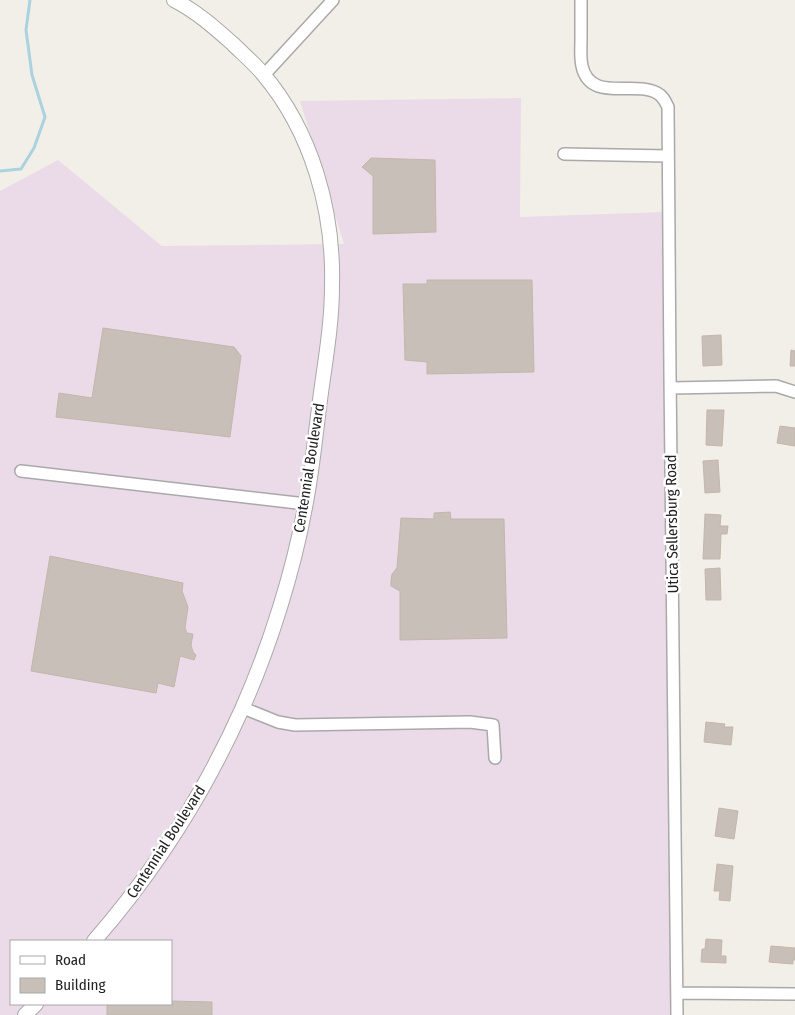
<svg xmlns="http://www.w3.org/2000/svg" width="795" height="1015" font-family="'Fira Sans Condensed',sans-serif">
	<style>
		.industrial { fill: #ebdbe8; fill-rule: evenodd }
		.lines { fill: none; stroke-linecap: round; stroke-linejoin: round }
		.stream { stroke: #aad3df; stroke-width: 3 }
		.building { fill: #c7bfb8; stroke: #c4b6ab }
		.minor-casing { stroke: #a9a9a9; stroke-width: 14 }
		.tertiary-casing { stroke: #a9a9a9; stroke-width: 16 }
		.minor { stroke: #fff; stroke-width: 11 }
		.tertiary { stroke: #fff; stroke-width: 14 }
		.labels { text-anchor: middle; stroke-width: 5; stroke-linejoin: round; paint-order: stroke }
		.street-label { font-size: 15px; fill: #222; stroke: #fff }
	</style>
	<rect width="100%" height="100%" fill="#f2efe9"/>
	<path class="industrial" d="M521,98l-1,119 144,-5 8,803h-672v-824l58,-31 104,86 182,-2 -44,-143zM11,941h160v63h-160z"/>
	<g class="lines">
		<path class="stream" d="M0,171l21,-2 13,-21 11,-31 -13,-42 -6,-45 4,-30"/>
	</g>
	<path class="building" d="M371,158l64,2 1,72 -63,2v-58l-11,-9z
		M427,280h105l2,92 -107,2v-12l-22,-2 -2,-76h24z
		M103,328l131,19 7,9 -11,81 -174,-20 3,-24 33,5z
		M721,335l1,30 -19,1 -1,-30z
		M791,350l4,1v15h-5z
		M707,410h17l-2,36 -16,-1z
		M780,426l15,2v18l-18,-3z
		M718,460l2,32 -15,1 -2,-32z
		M450,512l1,7h53l3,119 -107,2v-49l-9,-5v-5l1,-7 5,-6 4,-50 33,1v-6z
		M705,514l16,1 -1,11h8l-1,8h-6l-1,25h-17z
		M50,556l133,27 -1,8 6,16 -3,21 2,5 6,1 -2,11 2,7 3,3 -2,5 -14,-4 -6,31 -16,-4 -2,10 -125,-22z
		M720,568l1,32h-15l-1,-31z
		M706,722l19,2 -1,3h9l-2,18 -27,-3z
		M719,808l19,3 -4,28 -19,-3z
		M717,864l16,2 -3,35 -11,-1 1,-9h-6z
		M706,939l16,1 -1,16h5v7l-25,-1 1,-13h3z
		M771,946l24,2v12h-2v4l-24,-2z
		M171,1001l41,1v13h-105v-11h64z"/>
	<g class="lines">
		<g class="minor-casing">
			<path id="minor" d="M581,0c0,13 0,26 0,39 0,9 -1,19 1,27 8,37 52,14 75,27 6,3 8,8 11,14l2,268 7,640
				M264,75l69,-75
				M564,154l104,2
				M670,388l106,-2 19,6
				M21,471l285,33
				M243,708l35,14 17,3 175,-3 23,3 2,33
				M677,993l118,1"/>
		</g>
		<g class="tertiary-casing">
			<path id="tertiary" d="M94,941c61,-70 110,-147 148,-232 28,-63 52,-139 64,-207 6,-31 9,-63 13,-94 5,-41 13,-81 13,-122 2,-75 -20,-154 -69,-212 -9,-11 -20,-20 -30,-30 -18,-16 -37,-33 -59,-44
				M25,1015l11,-11"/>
		</g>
		<use href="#minor" class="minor"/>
		<use href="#tertiary" class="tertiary"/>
	</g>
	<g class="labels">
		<g class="street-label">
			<text transform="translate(309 468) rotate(-81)" y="5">Centennial Boulevard</text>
			<text transform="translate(672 524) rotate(-91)" y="5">Utica Sellersburg Road</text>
			<text transform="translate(166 842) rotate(-57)" y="5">Centennial Boulevard</text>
		</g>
	</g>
	<rect x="10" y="940" width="162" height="65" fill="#ffffff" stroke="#a7a7a7"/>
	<rect x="20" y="956" width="25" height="8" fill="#ffffff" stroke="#a7a7a7"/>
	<text x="55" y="965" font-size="15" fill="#222222">Road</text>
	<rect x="20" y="978" width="25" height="15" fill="#c7bfb8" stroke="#a7a7a7"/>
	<text x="55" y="990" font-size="15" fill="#222222">Building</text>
</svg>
